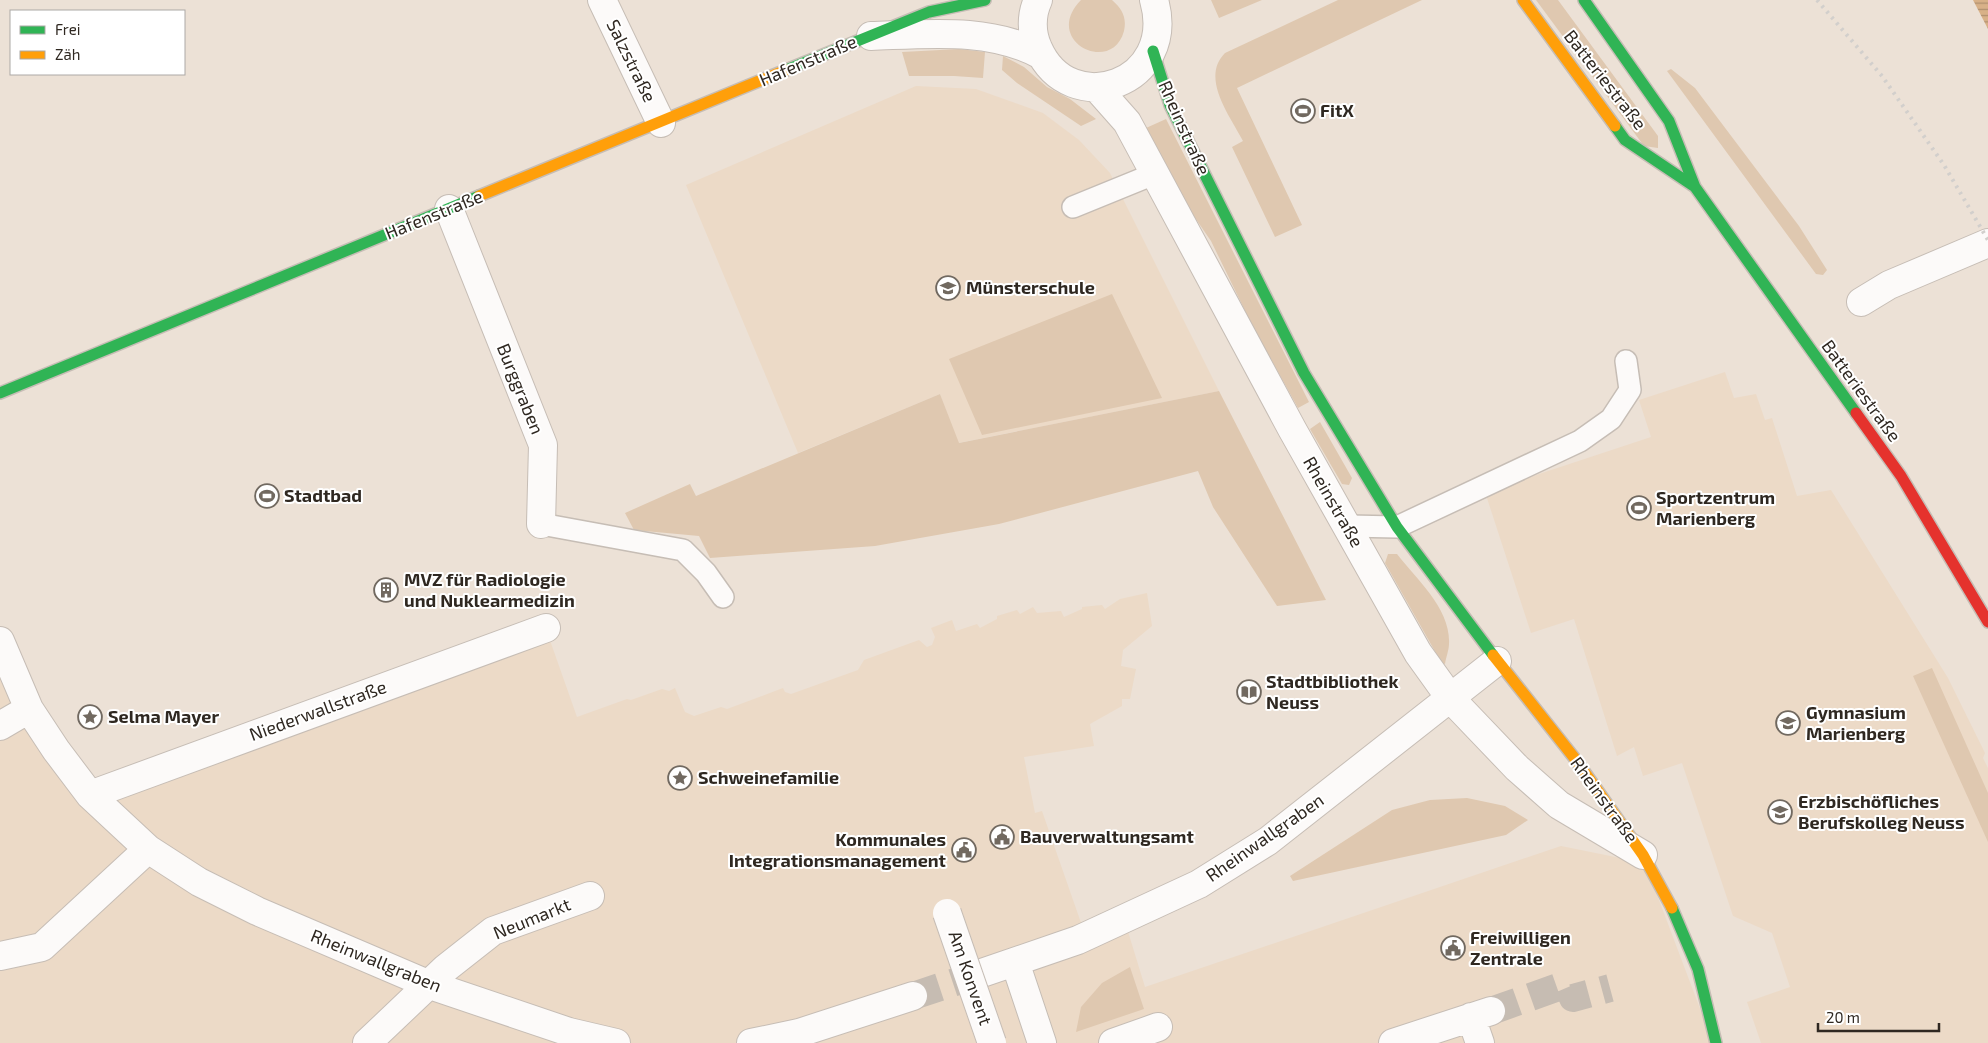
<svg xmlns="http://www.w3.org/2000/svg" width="1988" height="1043" font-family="'Exo 2',sans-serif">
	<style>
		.built { fill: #ecdac7 }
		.green { fill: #dfc8b0 }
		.water { fill: url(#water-rules) }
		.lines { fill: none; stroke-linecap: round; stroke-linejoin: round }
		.street-tunnel { stroke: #c6bcb2; stroke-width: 28; stroke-dasharray: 28 14; stroke-linecap: butt }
		.lane-casing { stroke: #c6bdb5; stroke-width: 24 }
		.street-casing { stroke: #c6bdb5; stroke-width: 30 }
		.fast-casing { stroke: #c6bdb5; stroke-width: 14 }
		.slow-casing { stroke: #c6bdb5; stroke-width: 14 }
		.jam-casing { stroke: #c6bdb5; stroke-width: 14 }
		.lane { stroke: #fcfaf9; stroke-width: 21 }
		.street { stroke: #fcfaf9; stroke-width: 28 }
		.fast { stroke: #30b455; stroke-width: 11 }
		.slow { stroke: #ff9f0a; stroke-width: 11 }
		.jam { stroke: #e5322d; stroke-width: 11 }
		.rail { stroke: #d2cfcc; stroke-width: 4; stroke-dasharray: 2.5 5; stroke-linecap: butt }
		.street-bridge-casing { stroke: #c6bdb5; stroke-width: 30; stroke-linecap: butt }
		.street-bridge { stroke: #fcfaf9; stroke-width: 28 }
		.labels { text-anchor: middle; stroke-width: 4; stroke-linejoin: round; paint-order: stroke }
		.street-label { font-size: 18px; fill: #2f2821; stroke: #fff }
		.poi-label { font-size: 18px; font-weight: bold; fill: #2f2821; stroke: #fff; text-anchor: start }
	</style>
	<defs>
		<pattern id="water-rules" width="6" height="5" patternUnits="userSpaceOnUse" patternTransform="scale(1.25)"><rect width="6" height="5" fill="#d8b188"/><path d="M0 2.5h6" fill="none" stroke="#b0906f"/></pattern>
	</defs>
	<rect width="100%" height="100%" fill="#ece1d6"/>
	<path class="built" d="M916,86l60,3 67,24 36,27 31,33 109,218 -261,52 -18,-49 -142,59 -112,-268z
		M1725,372l9,26 22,-4 9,26 7,-2 25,78 34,-6 117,188 37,75 -2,5 5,10v275h-227l-14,-41 43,-15 -18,-54 -39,-17 -51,-153 -39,13 -9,-29 -17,9 -43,-137 -43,14 -46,-141 166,-55 -12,-37z
		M1147,593l5,33 -29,24 -2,16 15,3 -6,30h-8v7l-32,18 4,22 -70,11 11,56 7,-2 45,129 39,-15 19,62 416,-141 84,17 68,180h-1713v-392l90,146 456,-168 31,88 50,-18 4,1 31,-11 7,2 6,-3 10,24 9,4 27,-9 6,2 56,-21 2,4 6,2 67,-24 6,-10 55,-20 8,7 5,-2 3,-8 -4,-9 21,-8 4,11 21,-7 3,4 17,-9v-3l20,-6 3,4 13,-7 4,6 24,-2 3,6 18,-8v-2l20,-2 3,4 15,-10z"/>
	<path class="green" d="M1081,0h31c10,9 15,17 12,31 -12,45 -83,10 -43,-31z
		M1211,0h51l-43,18z
		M1338,0h84l-185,88 65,137 -27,12 -43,-90 11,-6c-13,-25 -43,-63 -18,-88z
		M1536,0h22l100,136v12l-14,-2z
		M959,49l26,3 -2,26 -29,-2h-45l-7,-24z
		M1003,56l21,11 23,20 23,12 26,20 -15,7 -64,-43 -15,-13z
		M1671,69l24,19 104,138 28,44 -4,5 -7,-1 -149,-203z
		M1166,119l143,283 -11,6 -45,-81 -42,-86 -20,-29 -45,-84z
		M1112,294l50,104 -180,37 -33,-76z
		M1219,391l107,209 -49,6 -64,-99 -15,-36 -199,53 -124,22 -165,12 -11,-22 -65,-6 -9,-17 65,-29 6,12 244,-102 19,49z
		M1320,422l32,56 -3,7 -7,-1 -32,-55z
		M1388,554h9c20,26 54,55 52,90 0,6 -3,13 -4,20l-4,-2 -56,-99z
		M1932,668l56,125v49l-75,-166z
		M1467,798l38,8 23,14 -22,15 -213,46 -3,-5 102,-66 38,-10z
		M1130,967l14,42 -68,23 5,-25 21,-24z"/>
	<path class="water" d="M1973,0h15v29z"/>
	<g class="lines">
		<path class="street-tunnel" d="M913,996l63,-21
			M1491,1011l76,-27 6,14 37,-10"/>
		<g class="lane-casing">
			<path id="lane" d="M1073,207l81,-33
				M541,524l142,26 23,23 17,24
				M1348,526l49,1 183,-86 31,-22 19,-29 -4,-29"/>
		</g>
		<g class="street-casing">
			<path id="street" d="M602,0l59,123
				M1038,0c-7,15 -7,33 0,48 32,73 140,36 116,-48
				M871,36c57,-2 119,-9 170,19
				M1096,87l31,35 165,307 126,224 33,46 66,69 42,37 84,50
				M449,209l94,236 -2,79
				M1861,302l28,-17 99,-42
				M0,641l29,68 27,41 34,45 58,54 51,33 58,29 173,74 139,47 47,11
				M0,726l29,-17
				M90,795l456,-167
				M0,956l42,-9 106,-98
				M1015,962l27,81
				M976,975l102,-35 121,-56 69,-43 229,-180
				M1471,1017l9,26
				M367,1043l79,-75 47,-37 97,-35
				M751,1043l48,-10 114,-37
				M1113,1043l45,-16
				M1393,1043l98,-32"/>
		</g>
		<g class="fast-casing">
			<path id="fast" d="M1584,0l85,121 26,66 161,226
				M1153,51l17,54 134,268 93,154 96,128
				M786,70l143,-58 56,-12
				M1615,126l10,14 70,47
				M0,393l479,-197
				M1672,908l26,61 18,74"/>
		</g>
		<g class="slow-casing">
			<path id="slow" d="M1523,0l92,126
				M479,196l307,-126
				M1493,655l83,105 67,95 29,53"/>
		</g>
		<g class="jam-casing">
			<path id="jam" d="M1856,413l45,63 87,146"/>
		</g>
		<use href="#lane" class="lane"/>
		<use href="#street" class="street"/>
		<use href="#fast" class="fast"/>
		<use href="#slow" class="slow"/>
		<use href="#jam" class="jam"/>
		<path class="rail" d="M1817,0l65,76 62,89 44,75"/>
		<g class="street-bridge-casing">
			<path id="street-bridge" d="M947,913l45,130"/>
		</g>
		<use href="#street-bridge" class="street-bridge"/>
	</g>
	<defs>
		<g id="stadium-ring" transform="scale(1.25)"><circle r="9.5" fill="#fff" stroke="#716960" stroke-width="1.5"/><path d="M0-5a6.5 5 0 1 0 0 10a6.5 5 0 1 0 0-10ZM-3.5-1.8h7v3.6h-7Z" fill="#716960"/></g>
		<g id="school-ring" transform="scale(1.25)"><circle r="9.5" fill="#fff" stroke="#716960" stroke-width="1.5"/><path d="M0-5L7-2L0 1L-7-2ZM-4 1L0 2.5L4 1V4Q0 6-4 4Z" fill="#716960"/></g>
		<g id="building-ring" transform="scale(1.25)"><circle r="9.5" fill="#fff" stroke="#716960" stroke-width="1.5"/><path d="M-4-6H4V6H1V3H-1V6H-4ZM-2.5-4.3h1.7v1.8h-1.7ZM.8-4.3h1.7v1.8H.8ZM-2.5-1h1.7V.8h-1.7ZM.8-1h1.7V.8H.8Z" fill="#716960"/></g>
		<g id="library-ring" transform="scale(1.25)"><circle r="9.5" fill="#fff" stroke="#716960" stroke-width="1.5"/><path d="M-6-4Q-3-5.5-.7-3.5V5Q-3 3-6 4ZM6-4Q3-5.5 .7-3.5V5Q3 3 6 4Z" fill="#716960"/></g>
		<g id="sight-ring" transform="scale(1.25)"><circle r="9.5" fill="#fff" stroke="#716960" stroke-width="1.5"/><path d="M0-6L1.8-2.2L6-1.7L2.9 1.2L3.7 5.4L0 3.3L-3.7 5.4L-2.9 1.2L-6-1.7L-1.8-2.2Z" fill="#716960"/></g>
		<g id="civic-ring" transform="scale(1.25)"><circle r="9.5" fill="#fff" stroke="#716960" stroke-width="1.5"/><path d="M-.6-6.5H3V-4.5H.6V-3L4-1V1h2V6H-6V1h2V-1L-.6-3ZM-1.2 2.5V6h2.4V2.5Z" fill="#716960"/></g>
	</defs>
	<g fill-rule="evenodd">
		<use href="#stadium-ring" x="1303" y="111"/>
		<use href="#school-ring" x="948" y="288"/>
		<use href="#stadium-ring" x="267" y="496"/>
		<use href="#stadium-ring" x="1639" y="508"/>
		<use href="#building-ring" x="386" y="590"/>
		<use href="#library-ring" x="1249" y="692"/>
		<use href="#sight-ring" x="90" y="717"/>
		<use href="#school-ring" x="1788" y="723"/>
		<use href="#sight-ring" x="680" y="778"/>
		<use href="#school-ring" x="1780" y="812"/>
		<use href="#civic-ring" x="1002" y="837"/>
		<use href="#civic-ring" x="964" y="850"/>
		<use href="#civic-ring" x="1453" y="948"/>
	</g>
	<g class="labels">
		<g class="street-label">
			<text transform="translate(631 61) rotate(64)" y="6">Salzstraße</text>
			<text transform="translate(808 61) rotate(-23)" y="6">Hafenstraße</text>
			<text transform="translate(1605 80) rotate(52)" y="6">Batteriestraße</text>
			<text transform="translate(1184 128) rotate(66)" y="6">Rheinstraße</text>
			<text transform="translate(434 215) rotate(-22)" y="6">Hafenstraße</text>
			<text transform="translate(520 389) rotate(68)" y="6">Burggraben</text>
			<text transform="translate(1861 391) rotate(54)" y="6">Batteriestraße</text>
			<text transform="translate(1333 502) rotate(60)" y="6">Rheinstraße</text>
			<text transform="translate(318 711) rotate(-20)" y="6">Niederwallstraße</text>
			<text transform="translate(1604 800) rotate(54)" y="6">Rheinstraße</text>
			<text transform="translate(1265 838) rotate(-35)" y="6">Rheinwallgraben</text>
			<text transform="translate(532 919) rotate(-22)" y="6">Neumarkt</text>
			<text transform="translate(376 961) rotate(22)" y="6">Rheinwallgraben</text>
			<text transform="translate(970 978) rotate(71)" y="6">Am Konvent</text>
		</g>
		<g class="poi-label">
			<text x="1320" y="117">FitX</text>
			<text x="966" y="294">Münsterschule</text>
			<text x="284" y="502">Stadtbad</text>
			<text x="1656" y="504">Sportzentrum<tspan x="1656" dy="21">Marienberg</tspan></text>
			<text x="404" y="586">MVZ für Radiologie<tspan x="404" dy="21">und Nuklearmedizin</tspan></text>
			<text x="1266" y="688">Stadtbibliothek<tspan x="1266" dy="21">Neuss</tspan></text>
			<text x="1806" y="719">Gymnasium<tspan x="1806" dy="21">Marienberg</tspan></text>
			<text x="108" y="723">Selma Mayer</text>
			<text x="698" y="784">Schweinefamilie</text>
			<text x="1798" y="808">Erzbischöfliches<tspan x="1798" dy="21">Berufskolleg Neuss</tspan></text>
			<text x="1020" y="843">Bauverwaltungsamt</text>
			<text x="946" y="846" text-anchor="end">Kommunales<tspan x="946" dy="21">Integrationsmanagement</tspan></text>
			<text x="1470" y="944">Freiwilligen<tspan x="1470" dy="21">Zentrale</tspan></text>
		</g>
	</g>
	<rect x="10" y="10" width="175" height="65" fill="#ffffff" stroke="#aca9a6"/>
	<rect x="20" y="26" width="25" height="8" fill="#30b455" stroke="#aca9a6"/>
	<text x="55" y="35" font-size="15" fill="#2f2821">Frei</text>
	<rect x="20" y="51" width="25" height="8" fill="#ff9f0a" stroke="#aca9a6"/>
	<text x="55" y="60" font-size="15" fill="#2f2821">Zäh</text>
	<path d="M1818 1023v8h121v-8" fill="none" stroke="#2f2821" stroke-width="2.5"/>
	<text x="1826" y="1023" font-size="15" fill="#2f2821" stroke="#ffffff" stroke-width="4" paint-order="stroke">20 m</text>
</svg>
